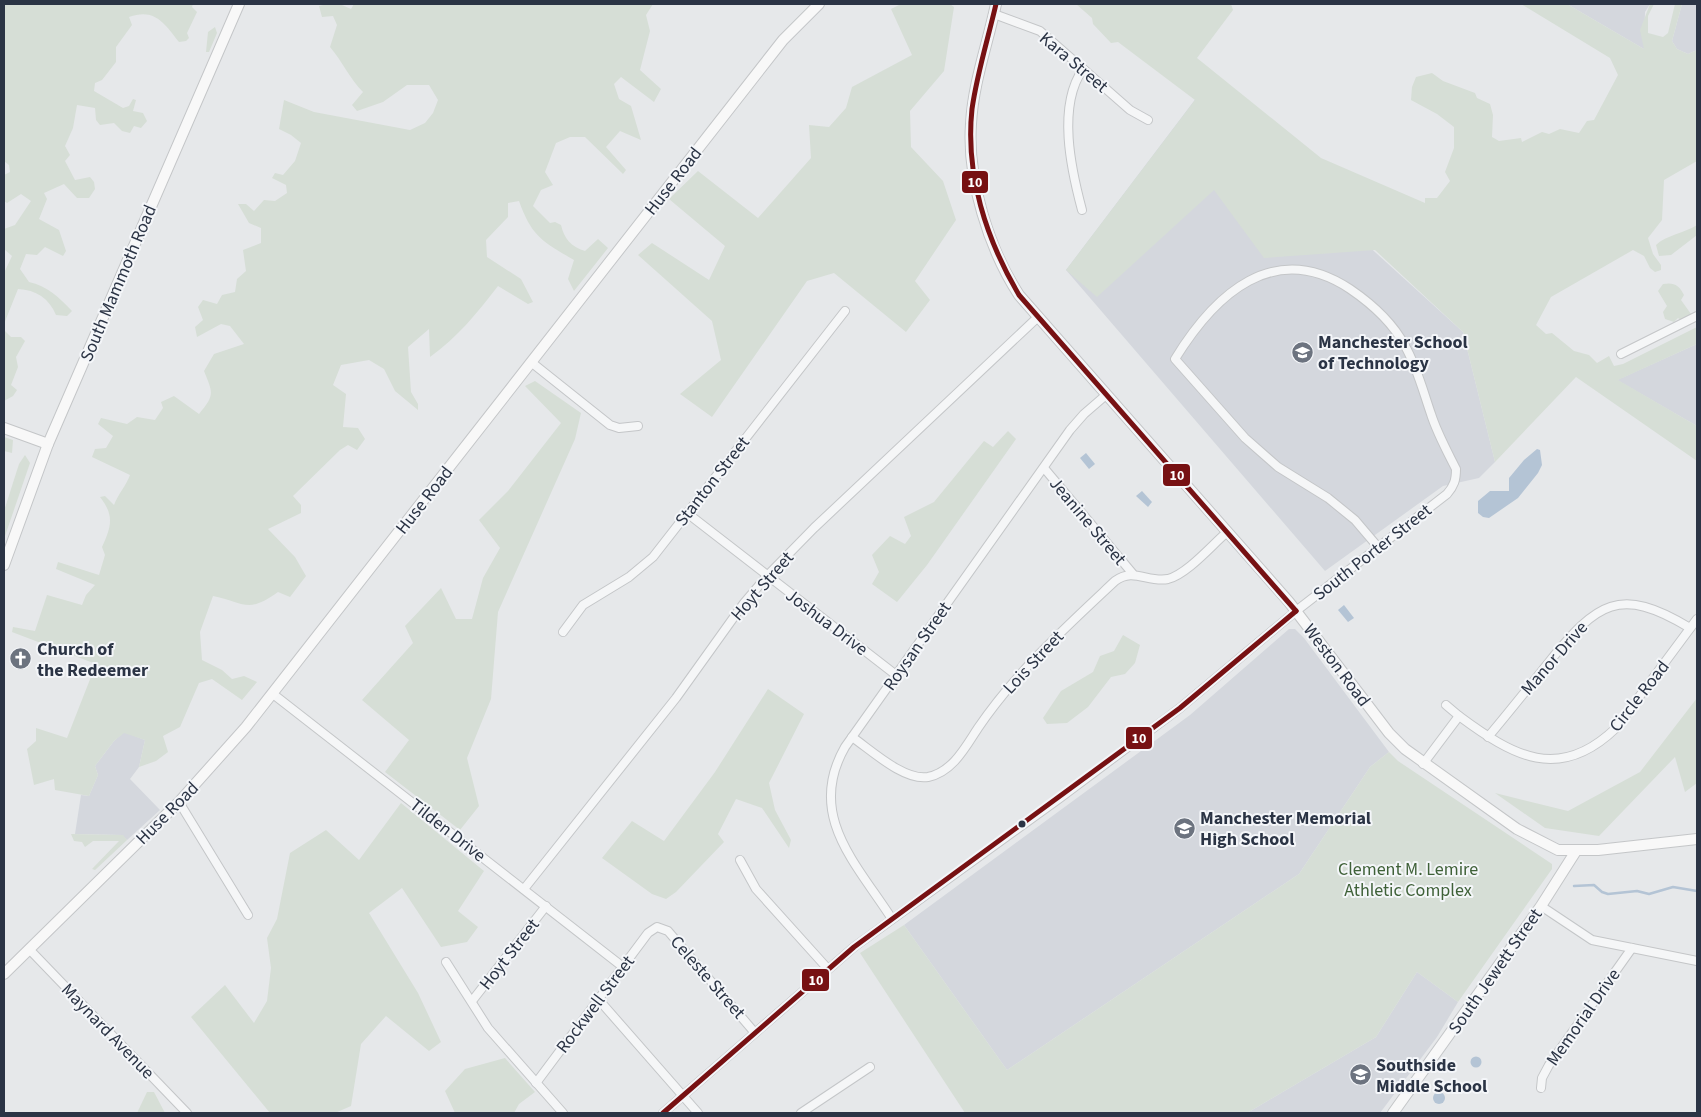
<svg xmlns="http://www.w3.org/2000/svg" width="1701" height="1117" font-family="'Source Sans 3',sans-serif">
<rect width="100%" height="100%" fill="#e6e8ea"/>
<!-- built -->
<g fill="#d4d7dd">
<path d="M1567,4H1650L1645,12L1644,49Z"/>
<path d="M1682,4H1697V50L1688,54L1677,49L1672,41Z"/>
<path d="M1200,93L1463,332L1495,462L1479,478L1443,486L1325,571L1066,270Z"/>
<path d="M1697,344V426L1617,380Z"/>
<path d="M1289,629H1295L1304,638L1389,752L1370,767L1299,874L1007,1070L904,925L1190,715Z"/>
<path d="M124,732L145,740L139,767L130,779L160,810L127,840L122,835L75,834L81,795L89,796L98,775L95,766L114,741Z"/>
<path d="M1417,972L1458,1002L1437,1037L1380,1113H1247L1376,1037Z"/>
</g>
<!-- green -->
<g fill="#d6ded6">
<path d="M4,4H193L192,7L197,12L187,33L189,38L186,41L179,42C164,23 155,8 129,17L132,25L116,47V62L102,80L95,83L94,91L123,108L129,106L133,99L136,100L133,111L143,113L147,121L141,128L134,126L130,133L122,131L114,123L100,125L96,120L95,108L77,105L73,128L65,146L70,155L65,161L75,180L90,177L94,182L95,189L89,198H77L64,184L44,193L47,199L39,219L59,230L66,251L63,256L45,247L37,255L26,254L20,269L29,282C47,286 59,297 72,311L67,316L56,315C49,298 36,290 18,289L4,324V273L12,256L4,249V229L15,225L31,201L21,194L7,203L4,201V175L10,172L9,165L4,161Z"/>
<path d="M327,4L342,5L351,9L354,4H653L646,15L650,31L640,70L661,89L654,102L621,77L614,84L619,99L631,106L641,140L620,131L606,147L626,170L623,174L585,137H570L556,143L545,172L553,185L541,190L533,206L550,223L555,222L561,225C564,238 571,247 585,251L598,239L608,248L574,291L568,279L574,260C542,241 532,237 519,201L508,203V217L486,240L487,257L521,279L533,302L528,304L498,286C477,313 458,337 430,357L429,329L408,347L411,392L418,404V410L395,391L384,369L369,360L341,365L333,385L346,394L343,427L358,428L365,439L357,450L348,445L340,450L293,496L301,505V513L268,529L295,557L306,576L290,597L278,592C247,614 246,603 213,596L200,632L202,660L222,670L232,679L244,676L257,682L242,700L212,679L199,683L180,727L163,736L168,752L156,761L139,767L145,740L124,733L114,741L95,766L98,775L89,796L55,790L54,779L34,785L27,749L36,741V728L67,738L96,664L12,632L13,627L35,631L47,595L82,605L86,595L95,585L56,569L58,562L99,575L105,555L102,547C111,527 115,516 100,497L105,496L114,505C118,494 126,486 130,475L92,457L95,449L106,448L113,436L98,424L101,418L127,424L137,417L155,420L163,408L161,402L174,396L199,414C215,395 213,393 204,371L214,354L244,344L230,326L221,324L197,337L195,327L203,320L198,307L203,300L217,304L222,295L235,292L237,279L246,271L243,250L261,243V228L249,223L238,204H246L254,211L264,200L275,201L287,193L286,185L272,178L275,173L283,175L295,161L301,143L291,135L279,129L284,100L314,112L410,130L425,123L433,113L438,100L429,85H407L383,102L357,111L352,105L363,92C350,79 342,61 330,47L337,25L333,16L322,17L319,6Z"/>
<path d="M901,4H950L954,7L944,71L910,111L911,147L943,181L956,220L915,281L930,300L906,332L834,273L807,281L712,417L680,394L721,360L712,321L638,255L652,243L709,280L725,246L669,199L698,171L758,218L811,158L809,125L829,127L846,108L852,87L912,55L891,9Z"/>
<path d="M1076,4H1231L1233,10L1197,58L1321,158L1425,203V198H1437L1450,181L1445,172L1454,148V127L1437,114L1411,100L1412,87L1416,77L1432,73L1443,81L1475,93L1477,98L1490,104L1493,115L1492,137L1499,141L1521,138L1522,142L1542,132L1549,134L1560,129L1579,133L1587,121L1594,120L1618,75L1610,58L1521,4H1567L1644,49L1640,30L1650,4H1654L1648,16V33L1663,37L1668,33L1675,4H1682L1672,41L1677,49L1688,54L1697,50V161L1664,180L1662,220L1648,238L1653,254L1661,265V270L1655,272L1650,268L1644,256L1633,250L1551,297L1536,325L1546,334L1552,333L1574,351L1589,355L1597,363L1609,356L1614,366L1623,364L1697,327V344L1618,380L1697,426V461L1576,377L1495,462L1463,332L1375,250L1264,258L1214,190L1097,297L1066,270L1195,100L1118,42L1111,43L1093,24L1092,18Z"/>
<path d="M215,27L217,33L209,52H206L208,32Z"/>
<path d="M1697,225V235L1671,255L1659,256L1656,245C1666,235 1685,233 1697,225Z"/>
<path d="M1663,284C1674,282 1679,285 1684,295L1681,300L1691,314L1681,320L1678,318L1674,322L1665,319L1663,312L1667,306L1658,291Z"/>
<path d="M4,330L11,337H21L25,341L16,357L18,367L11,385L17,390L13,396L4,401Z"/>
<path d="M535,381L581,413L575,439L498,612L491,699L467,758L479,806L460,830L385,772L409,740L362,700L413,643L405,626L441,588L456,619H472L483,578L500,548L479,520L508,491L561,423L525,386Z"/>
<path d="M1008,431L1016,439L927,565L897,602L872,584L879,572L872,555L890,536L905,544L911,536L904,517L934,502L984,441L993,447Z"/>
<path d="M4,437L13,440L12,453L4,451Z"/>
<path d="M25,455L30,463L4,539V511L19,464Z"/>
<path d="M1123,635L1140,645L1135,663L1125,674L1111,677L1088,707L1067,723L1047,724L1043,718L1061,691L1093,672L1100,656L1114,651Z"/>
<path d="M768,689L804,714L769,783L775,810L791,840L789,848L762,808L736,799L718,834L724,842L676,892L666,899L652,894L602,858L632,821L664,841L715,772Z"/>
<path d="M1697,698V783L1685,792L1675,757L1599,836L1545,828L1495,793L1568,811L1640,772Z"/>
<path d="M1389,752L1398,761L1552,864V869L1458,1002L1417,972L1376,1037L1247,1113H965L860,953L904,925L1007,1070L1299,874L1370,767Z"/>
<path d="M401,803L484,871L458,911L478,927L467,942L441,947L402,888L369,913L418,993L441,1042L429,1051L386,1016L361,1044L351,1106L335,1113H270L191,1017L225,985L254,1023L267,1001L271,968L267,938L277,919L290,853L326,830L359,860Z"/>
<path d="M71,834L123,835L127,840L95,870L92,869L119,841H93L85,847L82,842L74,841Z"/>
<path d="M505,1058L535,1092L519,1104L514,1113H455L445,1091L465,1069Z"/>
<path d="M147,1092H154L165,1113H137Z"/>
</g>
<!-- water -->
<g fill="#b4c4d5">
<path d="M1537,449L1540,450L1542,465L1538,473L1518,498L1489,518L1483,517L1478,513V501L1490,491H1509V478L1524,460Z"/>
<path d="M1086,453L1095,464L1089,469L1080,458Z"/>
<path d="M1142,491L1152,502L1148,507L1136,496Z"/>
<path d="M1344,605L1354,618L1348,622L1338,610Z"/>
<circle cx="1476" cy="1062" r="5.5"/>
<circle cx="1439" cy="1098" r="6"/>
</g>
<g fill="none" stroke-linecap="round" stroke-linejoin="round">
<!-- stream -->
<path stroke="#b4c4d5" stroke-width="2.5" d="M1574,886L1594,885L1602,892L1608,894L1637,891L1649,894L1673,887L1697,891"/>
<defs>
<g id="street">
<path d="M994,14L1040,31L1130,110L1148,120"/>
<path d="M1082,210C1071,169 1057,106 1083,69"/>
<path d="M1621,354L1697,316"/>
<path d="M531,362L610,425L619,428L638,426"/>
<path d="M1044,468L1133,574"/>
<path d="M687,513L896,675"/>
<path d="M563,632L583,605L629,577L653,557L845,311"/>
<path d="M273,694L623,967"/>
<path d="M1446,705L1459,716"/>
<path d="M852,737C871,750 904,781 928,777C953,772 966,746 978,728C1017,671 1066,627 1115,581C1133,567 1148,583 1168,579C1187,574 1211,546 1226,533"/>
<path d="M1488,737C1509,712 1529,687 1549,662C1597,603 1619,585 1690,628"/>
<path d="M1423,764L1459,716C1513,756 1559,783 1616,728L1697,619"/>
<path d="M179,802L248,915"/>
<path d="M740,860L756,889L828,969"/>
<path d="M524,889L676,698L744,603L767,576L814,528L1038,317"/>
<path d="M1541,906L1592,940L1697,961"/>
<path d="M892,919C856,863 806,815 845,747L1070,430L1084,414L1106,395"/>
<path d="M29,949L187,1113"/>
<path d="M446,962L488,1028L563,1113"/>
<path d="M599,1000L698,1113"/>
<path d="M472,1001L546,906"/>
<path d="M536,1083L648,933L657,927L668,931L755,1033"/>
<path d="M1541,1088L1542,1078L1549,1065L1632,948"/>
<path d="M663,1113L854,947L1060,798L1180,708L1296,611L1447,494C1454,486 1456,480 1456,469C1447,451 1437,433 1431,414C1423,391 1417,367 1405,346C1393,323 1372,304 1350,289C1274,239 1215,294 1175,359L1245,438L1278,467L1328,498L1355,520L1378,547"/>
<path d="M801,1113L870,1067"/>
</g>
<g id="secondary">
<path d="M996,4C988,43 973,83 971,124C967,179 989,249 1019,295L1289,602L1389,733L1405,749L1517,829L1558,850H1598L1697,839"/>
<path d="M4,428L48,444"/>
<path d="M4,565L48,444L239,4"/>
<path d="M4,974L179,802L246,727L783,40L819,4"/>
<path d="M1393,1113L1541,906L1576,851"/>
</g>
</defs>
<!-- street casing -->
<use href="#street" stroke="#c4c6c8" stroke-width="10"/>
<!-- secondary casing -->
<use href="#secondary" stroke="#c4c6c8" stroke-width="12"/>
<!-- street -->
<use href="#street" stroke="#f5f6f7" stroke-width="8"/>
<!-- secondary -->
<use href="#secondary" stroke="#f8f8f8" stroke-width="10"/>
<defs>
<g id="bus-1">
<path d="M996,4C988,39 977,73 972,109C965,174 986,239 1019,295L1296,611"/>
<path d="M663,1113L854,947L1180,708L1296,611"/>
</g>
</defs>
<!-- bus-1 casing -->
<use href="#bus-1" stroke="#f4f6f9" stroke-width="9"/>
<!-- bus-1 -->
<use href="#bus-1" stroke="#771113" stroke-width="5"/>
</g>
<!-- icons -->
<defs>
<symbol id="school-disc" viewBox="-11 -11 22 22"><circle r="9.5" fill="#6c737f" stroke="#f4f6f9"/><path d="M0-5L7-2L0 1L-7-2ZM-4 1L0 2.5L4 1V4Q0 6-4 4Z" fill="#fff"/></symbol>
<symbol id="church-disc" viewBox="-11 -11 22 22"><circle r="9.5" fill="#6c737f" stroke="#f4f6f9"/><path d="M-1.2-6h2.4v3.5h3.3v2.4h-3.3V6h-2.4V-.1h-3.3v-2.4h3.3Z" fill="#fff"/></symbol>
</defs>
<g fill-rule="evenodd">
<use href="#school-disc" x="1290" y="340" width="25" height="25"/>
<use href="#church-disc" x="8" y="646" width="25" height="25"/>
<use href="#school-disc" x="1172" y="816" width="25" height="25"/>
<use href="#school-disc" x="1348" y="1062" width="25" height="25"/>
</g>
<!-- markers -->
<circle fill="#2b3445" stroke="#f4f6f9" stroke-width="2" cx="1022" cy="824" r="4.5"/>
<g text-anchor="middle" stroke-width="4" stroke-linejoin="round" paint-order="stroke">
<!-- street labels -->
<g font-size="18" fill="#2b3445" stroke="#f4f6f9">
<text transform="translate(1074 62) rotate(40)" y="6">Kara Street</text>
<text transform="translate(673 181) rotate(-52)" y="6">Huse Road</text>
<text transform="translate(118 283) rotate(-67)" y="6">South Mammoth Road</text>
<text transform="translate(712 481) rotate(-52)" y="6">Stanton Street</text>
<text transform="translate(424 500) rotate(-52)" y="6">Huse Road</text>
<text transform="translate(1088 521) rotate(50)" y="6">Jeanine Street</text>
<text transform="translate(1372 552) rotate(-38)" y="6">South Porter Street</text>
<text transform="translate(762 586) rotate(-49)" y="6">Hoyt Street</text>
<text transform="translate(827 622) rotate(37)" y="6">Joshua Drive</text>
<text transform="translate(917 646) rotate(-55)" y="6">Roysan Street</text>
<text transform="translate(1554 658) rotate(-49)" y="6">Manor Drive</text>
<text transform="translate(1033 662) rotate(-47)" y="6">Lois Street</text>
<text transform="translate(1337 665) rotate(53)" y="6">Weston Road</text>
<text transform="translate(1639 696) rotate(-52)" y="6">Circle Road</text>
<text transform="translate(167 813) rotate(-45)" y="6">Huse Road</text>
<text transform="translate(448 830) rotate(38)" y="6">Tilden Drive</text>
<text transform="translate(509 954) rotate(-52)" y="6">Hoyt Street</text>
<text transform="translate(1495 971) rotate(-55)" y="6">South Jewett Street</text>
<text transform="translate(708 977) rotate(49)" y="6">Celeste Street</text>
<text transform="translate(595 1004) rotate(-53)" y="6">Rockwell Street</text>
<text transform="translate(1583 1017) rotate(-55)" y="6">Memorial Drive</text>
<text transform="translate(108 1031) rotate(46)" y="6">Maynard Avenue</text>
</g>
<!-- poi labels -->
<g font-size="18" font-weight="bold" fill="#2b3445" stroke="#f4f6f9" text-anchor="start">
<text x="1318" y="348">Manchester School<tspan x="1318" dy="21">of Technology</tspan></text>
<text x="37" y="655">Church of<tspan x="37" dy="21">the Redeemer</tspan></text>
<text x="1200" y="824">Manchester Memorial<tspan x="1200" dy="21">High School</tspan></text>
<text x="1376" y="1071">Southside<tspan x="1376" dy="21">Middle School</tspan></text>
</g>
<!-- park labels -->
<g font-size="18" fill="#3f6138" stroke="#f4f6f9">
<text x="1408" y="875">Clement M. Lemire<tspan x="1408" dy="21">Athletic Complex</tspan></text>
</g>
</g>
<g stroke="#f4f6f9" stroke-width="2">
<rect x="961" y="170" width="28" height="24" rx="5" fill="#771113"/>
<rect x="1162" y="463" width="29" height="24" rx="5" fill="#771113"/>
<rect x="1125" y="726" width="28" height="24" rx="5" fill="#771113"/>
<rect x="801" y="968" width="29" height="24" rx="5" fill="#771113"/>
</g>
<g font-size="14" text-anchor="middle" font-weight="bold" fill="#fff">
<text x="975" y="187">10</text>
<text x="1177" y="480">10</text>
<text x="1139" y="743">10</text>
<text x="816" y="985">10</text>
</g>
<!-- border -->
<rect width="1701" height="1117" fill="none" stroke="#2b3445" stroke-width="10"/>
</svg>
